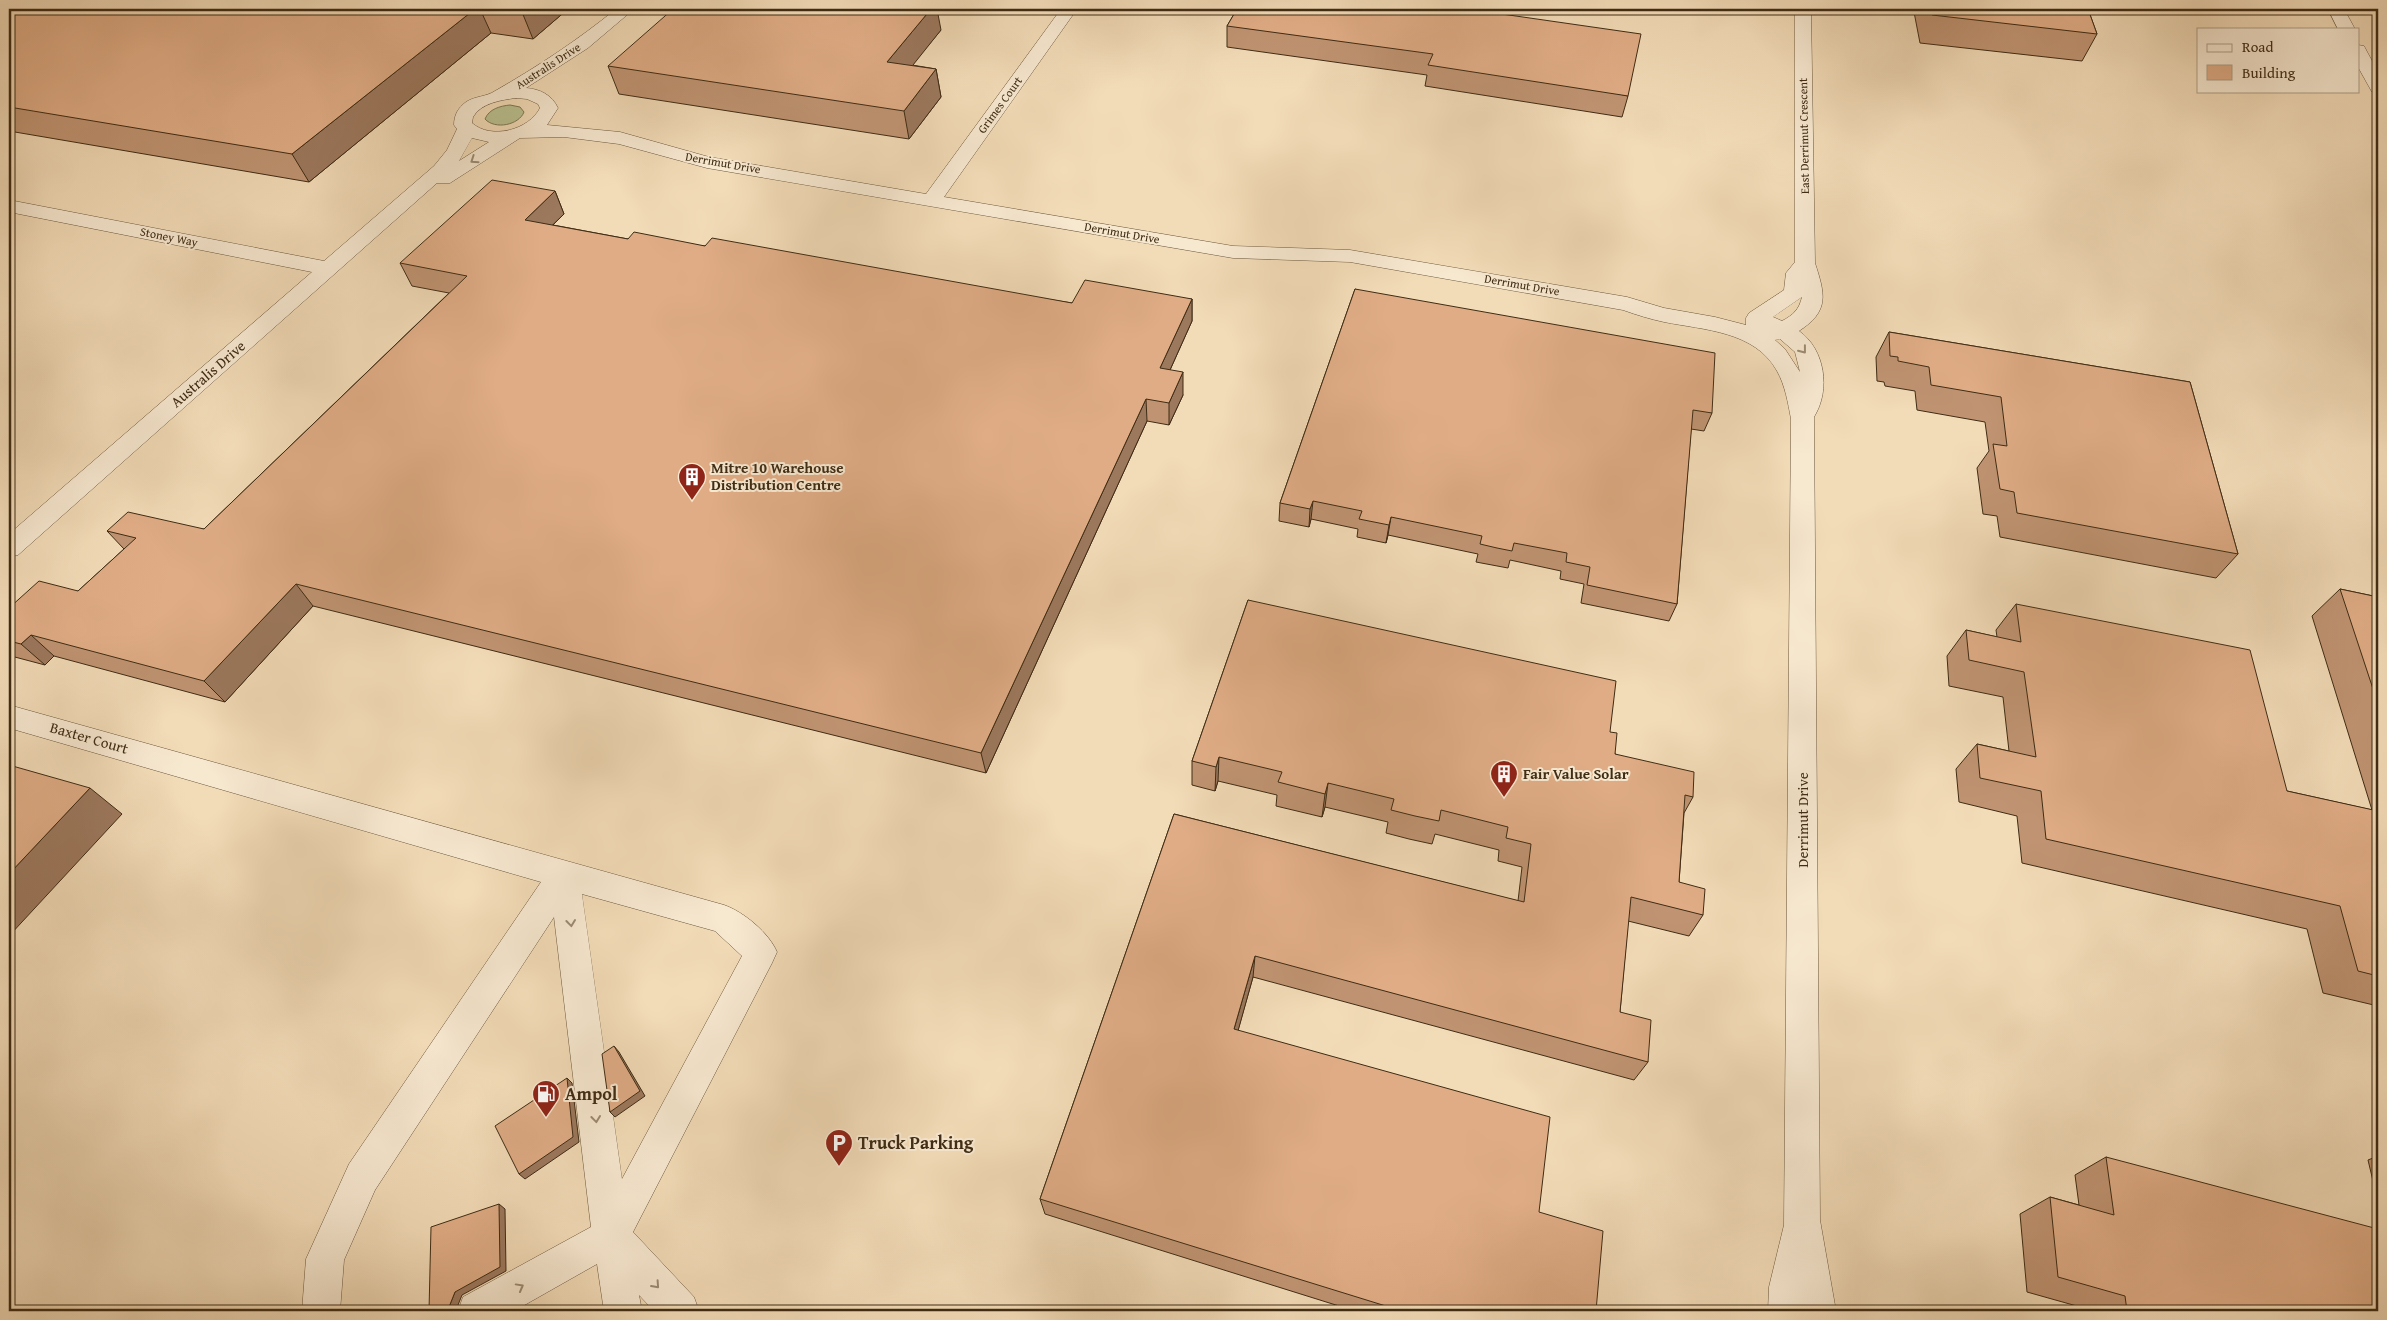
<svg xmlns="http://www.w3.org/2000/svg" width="2387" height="1320" font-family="'Gentium Book Plus',serif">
<rect width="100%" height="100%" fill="#f2dbb7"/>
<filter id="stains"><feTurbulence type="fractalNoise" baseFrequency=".004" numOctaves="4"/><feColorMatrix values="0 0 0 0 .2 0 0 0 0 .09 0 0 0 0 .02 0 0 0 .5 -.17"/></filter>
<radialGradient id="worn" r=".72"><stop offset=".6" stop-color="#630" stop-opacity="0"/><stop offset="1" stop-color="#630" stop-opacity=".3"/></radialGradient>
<!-- green -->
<path fill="#bac08f" stroke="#7c7652" d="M510,105L520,107L524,112C519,125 495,130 485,119C489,109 500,106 510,105Z"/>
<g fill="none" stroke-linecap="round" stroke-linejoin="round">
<defs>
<g id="minor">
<path d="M616,9H634L588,48L526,88C540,89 552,95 558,108L547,125L620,132L709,157L926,194L1061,9H1077L944,197L1233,246L1350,250L1627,297L1664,308L1715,317L1746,325V318L1749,313L1784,290L1786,273L1795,262V9H1811L1815,263C1825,294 1830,311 1799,331C1825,349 1831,390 1814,417L1820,1220L1836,1311H1768L1769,1287L1784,1225L1791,419C1788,403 1785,385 1777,371C1755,331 1704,330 1664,322C1650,319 1637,315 1623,310L1350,262L1233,258L707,168L619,144L564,137L520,138L450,183H437L18,555L9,557V534L312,272L9,212V200L324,261L434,166L447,150L457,129L454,125C454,115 458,108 466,102C475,96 486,97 495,91C537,67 578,40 616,9ZM516,98L527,99L538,104L540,108C529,130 491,140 472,123L473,117C481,103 501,100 516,98ZM472,138L489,142L459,161ZM1802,297C1799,310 1793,315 1782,321L1773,317ZM1780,339L1795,352L1800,372L1785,349L1775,340Z"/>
<path d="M2328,9H2344L2355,29H2338Z"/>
<path d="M2358,45L2364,46L2378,72V93L2372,92L2358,67Z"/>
<path d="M9,705L724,905C744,912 769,933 777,952L772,963L633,1232L694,1297L699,1311H654L639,1295L642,1311H604L597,1264L514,1311H458L463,1297L591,1227L554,917L375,1190L344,1260L340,1311H302L306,1259L349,1164L541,882L9,728ZM582,894L715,931L742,956L622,1179Z"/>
</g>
</defs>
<!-- minor casing -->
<use href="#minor" stroke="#6c583d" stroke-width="1"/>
<!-- minor -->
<use href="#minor" fill="#f7e8d0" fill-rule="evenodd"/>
</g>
<!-- wall -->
<g fill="#c09472" stroke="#3f2c14">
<path d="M9,9H568L533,39L491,33L309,182L9,131Z"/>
<path d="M1237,9L1628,96L1622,117L1425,86L1427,75L1227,47V26Z"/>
<path d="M1905,9H2088L2097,34L2082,61L1920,43L1914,12H1906Z"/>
<path d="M941,30L912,65L936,69L941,97L909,139L619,94L608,66Z"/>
<path d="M555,191L564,214L553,225L628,239L705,246L1072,303L1192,299V321L1170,370L1183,395L1169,425L1147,421L986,773L313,606L225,702L54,656L45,665L11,656L9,655V608L78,591L124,549L107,531L204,529L449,293L412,286L400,263Z"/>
<path d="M1355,289L1712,413L1704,431L1691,429L1677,604L1669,621L1581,603L1584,584L1560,579L1561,571L1510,560L1508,568L1476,562L1478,554L1388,535L1386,543L1357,537L1358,529L1311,519L1309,527L1279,521L1280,503Z"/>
<path d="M1889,332L2190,382L2238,554L2216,578L2000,537L1997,516L1983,514L1977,468L1989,451L1985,422L1917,410L1915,391L1885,386L1884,382L1877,381L1876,357Z"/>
<path d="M2340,589L2378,597V1006L2323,993L2307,929L2022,863L2017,816L1959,802L1956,769L1977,744L2009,751L2003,697L1949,686L1947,656L1966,630L1997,637L1996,630L2016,604L2287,791L2372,810L2312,616Z"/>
<path d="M1248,600L1610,732L1615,754L1693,797L1684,813L1679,882L1703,915L1689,936L1628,921L1620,1012L1648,1062L1634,1080L1253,977L1238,1030L1539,1212L1596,1311H1355L1045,1214L1040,1199L1174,814L1518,901L1522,867L1498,861L1499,850L1435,834L1432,844L1409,839L1386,833L1388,822L1325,807L1322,817L1276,806L1277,795L1218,781L1215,791L1192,785V761Z"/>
<path d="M2378,1156V1202L2368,1160Z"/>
<path d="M2106,1157L2378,1311H2091V1310L2027,1292L2020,1214L2050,1197L2079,1205L2075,1175Z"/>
</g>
<!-- shaded-wall -->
<g fill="#9c785d" stroke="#3f2c14">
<path d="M475,9H480L491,33L309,182L292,154Z"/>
<path d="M525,9H568L533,39L522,12Z"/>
<path d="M931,9H937L941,30L893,90L887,62Z"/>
<path d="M936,69L941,97L909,139L904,111Z"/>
<path d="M555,191L564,214L535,242L525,220Z"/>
<path d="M1192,299V321L1161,390L1160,368Z"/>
<path d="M1183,372V395L1169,425V403Z"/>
<path d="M1146,399L1147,421L986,773L981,753Z"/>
<path d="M1313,501L1311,519L1309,527L1310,509Z"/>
<path d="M1391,517L1388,535L1386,543L1389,525Z"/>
<path d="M296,584L313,606L225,702L204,681Z"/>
<path d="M31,635L54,656L45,665L21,644Z"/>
<path d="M1219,757L1218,781L1215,791L1216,767Z"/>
<path d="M1328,783L1325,807L1322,817L1325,794Z"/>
<path d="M90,788L122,814L9,936V874Z"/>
<path d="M1255,956L1253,977L1233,1049L1234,1029Z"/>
<path d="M614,1046L619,1052L645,1096L615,1117L610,1112Z"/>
<path d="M567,1078L572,1083L579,1142L525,1179L519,1174Z"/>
<path d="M499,1204L505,1209L506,1271L462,1295L456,1310L451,1309L449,1307L455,1292Z"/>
</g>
<!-- building -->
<g fill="#dfac85" stroke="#3f2c14">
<path d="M9,9H475L292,154L9,107Z"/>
<path d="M499,9H525L522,12Z"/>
<path d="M673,9H931L887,62L936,69L904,111L608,66Z"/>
<path d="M1237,9H1467L1641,34L1628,96L1428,65L1433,54L1227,26Z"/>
<path d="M1930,9H2088L2097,34L1932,15Z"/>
<path d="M492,180L555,191L525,220L628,239L634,232L705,246L712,238L1072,303L1085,280L1192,299L1160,368L1183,372L1169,403L1146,399L981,753L296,584L204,681L31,635L21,644L9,641V608L39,581L78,591L136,538L107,531L128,512L204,529L467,276L400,263Z"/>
<path d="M1355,289L1715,353L1712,413L1693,410L1677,604L1587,585L1590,567L1566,562L1567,553L1514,543L1512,551L1497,548L1480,544L1482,536L1391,517L1389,525L1359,519L1362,511L1313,501L1310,509L1280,503Z"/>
<path d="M1889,332L2190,382L2238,554L2017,513L2014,492L2000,489L1993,444L2007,446L2001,397L1931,385L1929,367L1898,361V357L1890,356Z"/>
<path d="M2340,589L2378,597V704Z"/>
<path d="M1248,600L1616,681L1610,732L1617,733L1615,754L1694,772L1693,797L1685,795L1679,882L1705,889L1703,915L1631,897L1620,1012L1651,1020L1648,1062L1255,956L1234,1029L1550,1117L1539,1212L1603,1231L1596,1311H1402L1040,1199L1174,814L1524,902L1531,844L1506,838L1508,827L1441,810L1439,821L1415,816L1391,810L1394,799L1328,783L1325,794L1278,782L1282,772L1219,757L1216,767L1192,761Z"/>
<path d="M2016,604L2250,650L2287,791L2378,811V976L2358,971L2340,906L2046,839L2041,791L1980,778L1977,744L2036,757L2024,672L1969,660L1966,630L2021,642Z"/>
<path d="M9,765L90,788L9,874Z"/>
<path d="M614,1046L640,1091L610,1112L602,1054Z"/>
<path d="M567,1078L573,1137L519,1174L495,1126Z"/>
<path d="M2106,1157L2378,1229V1311H2127L2125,1296L2058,1277L2050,1197L2114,1215Z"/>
<path d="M499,1204L500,1267L455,1292L449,1307L451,1309H500V1311H429L431,1227Z"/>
</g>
<!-- one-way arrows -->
<defs><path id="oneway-chevron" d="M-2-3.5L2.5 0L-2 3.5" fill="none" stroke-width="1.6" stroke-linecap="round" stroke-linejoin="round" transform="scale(1.25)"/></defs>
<g stroke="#9b8a72">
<use href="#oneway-chevron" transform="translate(474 160) rotate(146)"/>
<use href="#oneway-chevron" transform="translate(1803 350) rotate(52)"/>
<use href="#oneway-chevron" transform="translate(571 923) rotate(83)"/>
<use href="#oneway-chevron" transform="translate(596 1119) rotate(83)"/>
<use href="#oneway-chevron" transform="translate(656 1285) rotate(48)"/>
<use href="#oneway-chevron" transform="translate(520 1287) rotate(-29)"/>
</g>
<!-- icons -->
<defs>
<symbol id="building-pin" viewBox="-11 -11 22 30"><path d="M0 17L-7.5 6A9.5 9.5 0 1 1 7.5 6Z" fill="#8f2418" stroke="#f7e8d0"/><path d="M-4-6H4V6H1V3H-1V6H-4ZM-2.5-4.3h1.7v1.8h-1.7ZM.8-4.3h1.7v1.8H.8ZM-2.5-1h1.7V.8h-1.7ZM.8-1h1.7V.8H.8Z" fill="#fff"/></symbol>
<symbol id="fuel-pin" viewBox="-11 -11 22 30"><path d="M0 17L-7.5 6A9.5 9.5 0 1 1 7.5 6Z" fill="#8f2418" stroke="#f7e8d0"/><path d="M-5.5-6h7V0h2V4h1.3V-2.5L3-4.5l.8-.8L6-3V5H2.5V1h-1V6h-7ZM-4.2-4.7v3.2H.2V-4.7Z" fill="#fff"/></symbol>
<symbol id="parking-pin" viewBox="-11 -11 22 30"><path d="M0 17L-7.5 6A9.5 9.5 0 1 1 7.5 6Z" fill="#8f2418" stroke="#f7e8d0"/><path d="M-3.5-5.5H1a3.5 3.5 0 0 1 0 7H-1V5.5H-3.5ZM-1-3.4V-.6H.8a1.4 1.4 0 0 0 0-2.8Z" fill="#fff"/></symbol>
</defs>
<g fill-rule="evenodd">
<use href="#building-pin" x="676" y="461" width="32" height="43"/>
<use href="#building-pin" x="1488" y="758" width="32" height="43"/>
<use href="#fuel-pin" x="530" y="1078" width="32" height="43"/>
<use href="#parking-pin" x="823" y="1127" width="32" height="43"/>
</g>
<g text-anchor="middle" stroke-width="4" stroke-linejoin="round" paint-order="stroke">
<!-- far-street labels -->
<g font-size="12" fill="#3f2c14" stroke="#f7e8d0">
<text transform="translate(548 66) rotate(-33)" y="4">Australis Drive</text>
<text transform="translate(1000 105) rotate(-54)" y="4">Grimes Court</text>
<text transform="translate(1804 136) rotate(-91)" y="4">East Derrimut Crescent</text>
<text transform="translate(723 163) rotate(10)" y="4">Derrimut Drive</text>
<text transform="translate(1122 233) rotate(10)" y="4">Derrimut Drive</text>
<text transform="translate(169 237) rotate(11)" y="4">Stoney Way</text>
<text transform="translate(1522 285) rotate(10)" y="4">Derrimut Drive</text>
</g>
<!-- street labels -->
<g font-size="15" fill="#3f2c14" stroke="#f7e8d0">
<text transform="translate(208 374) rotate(-41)" y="5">Australis Drive</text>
<text transform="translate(89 738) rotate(16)" y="5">Baxter Court</text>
<text transform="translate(1803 820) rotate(-90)" y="5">Derrimut Drive</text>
</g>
<!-- poi labels -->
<g font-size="15" font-weight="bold" fill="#3f2c14" stroke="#f7e8d0" text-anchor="start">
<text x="711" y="473">Mitre 10 Warehouse<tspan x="711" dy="17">Distribution Centre</tspan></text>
<text x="1523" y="779">Fair Value Solar</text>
</g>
<!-- near-poi labels -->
<g font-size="18" font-weight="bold" fill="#3f2c14" stroke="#f7e8d0" text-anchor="start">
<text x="565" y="1100">Ampol</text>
<text x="858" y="1149">Truck Parking</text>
</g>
</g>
<!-- margin -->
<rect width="2387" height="1320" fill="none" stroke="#f2dbb7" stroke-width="30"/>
<rect x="10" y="10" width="2367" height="1300" fill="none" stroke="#3f2c14" stroke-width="2.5"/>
<rect x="15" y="15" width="2357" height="1290" fill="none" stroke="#3f2c14"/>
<!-- legend -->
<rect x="2197" y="28" width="162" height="65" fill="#f7e8d0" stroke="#ad9d85"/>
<rect x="2207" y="44" width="25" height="8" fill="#f7e8d0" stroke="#ad9d85"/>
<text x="2242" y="52" font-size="15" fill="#3f2c14">Road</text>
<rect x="2207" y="65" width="25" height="15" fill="#dfac85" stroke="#ad9d85"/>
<text x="2242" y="78" font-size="15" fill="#3f2c14">Building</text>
<rect width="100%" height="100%" filter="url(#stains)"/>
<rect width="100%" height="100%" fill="url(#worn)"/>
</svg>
